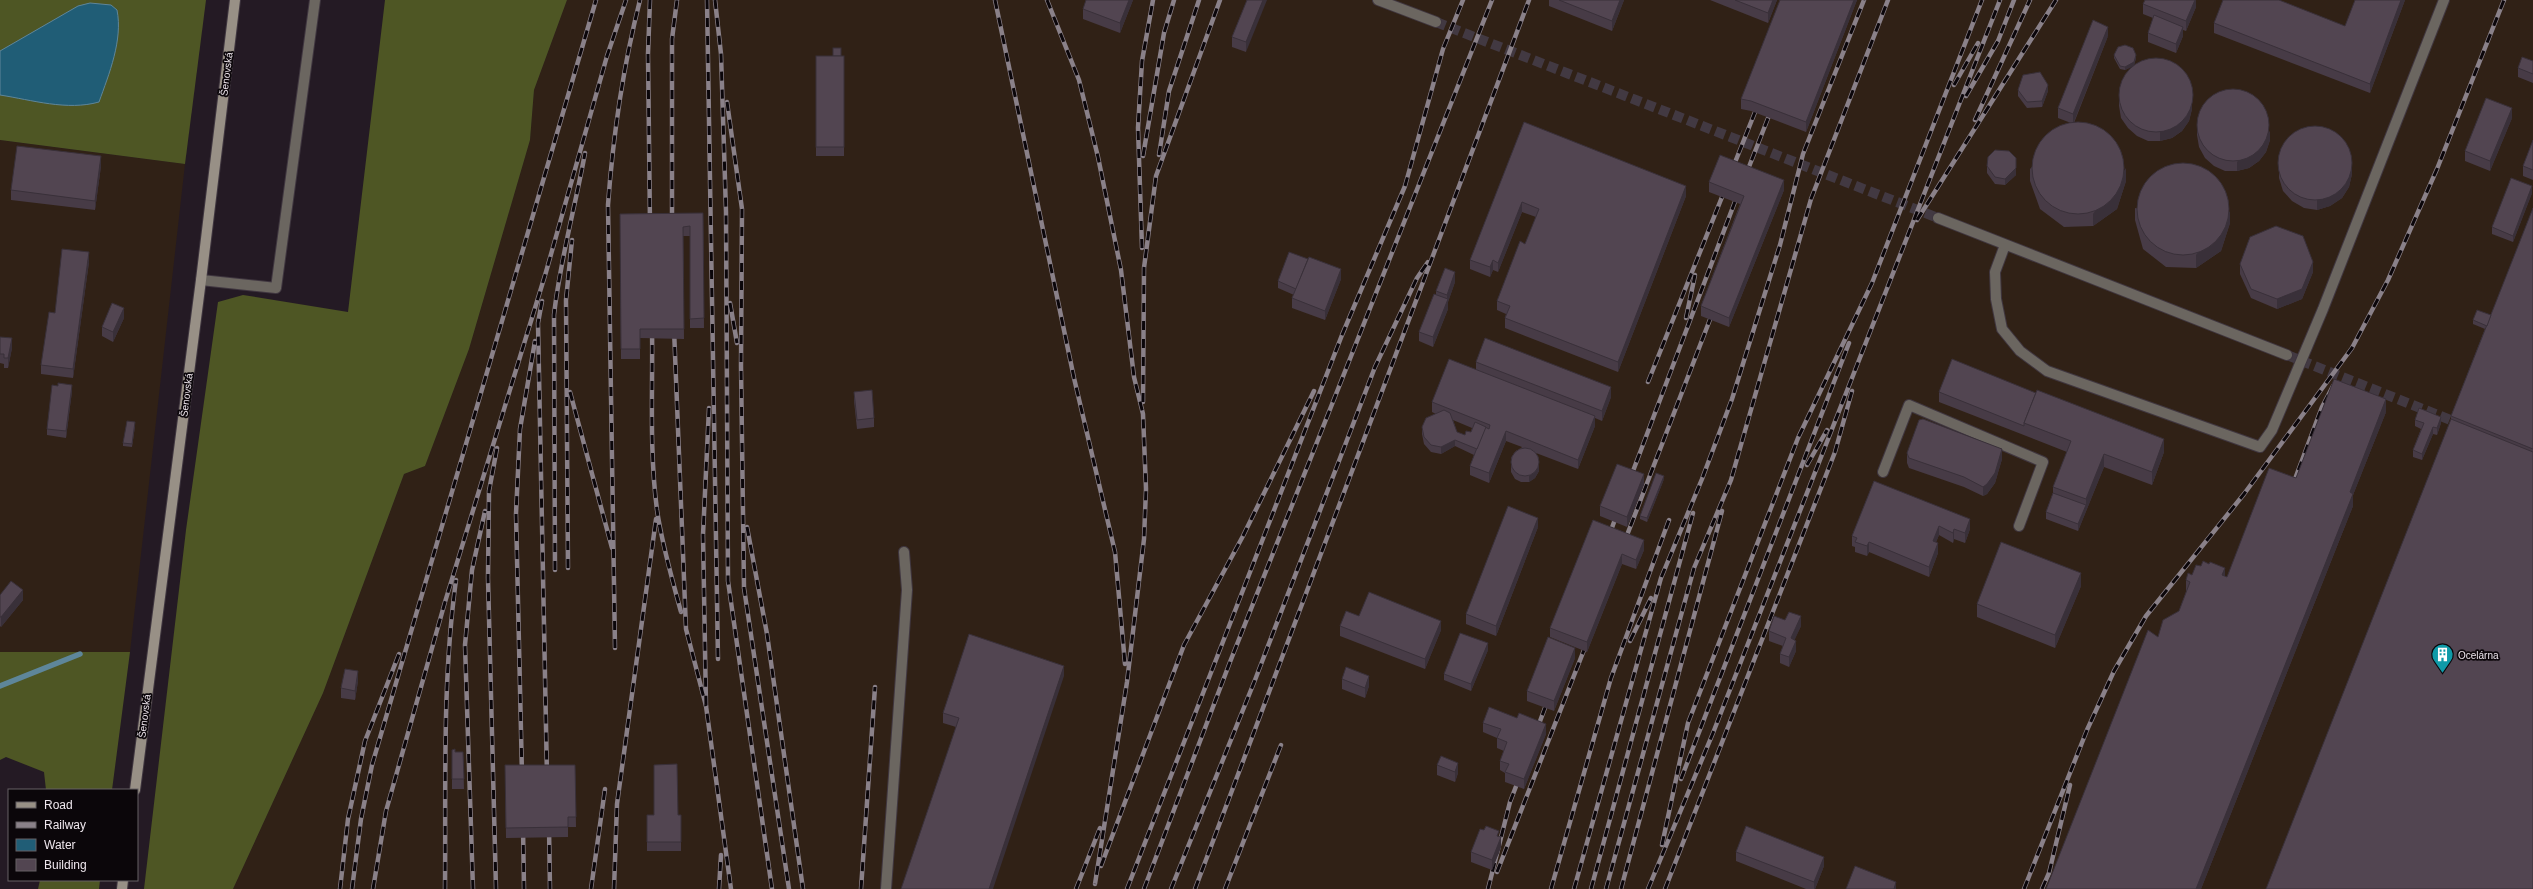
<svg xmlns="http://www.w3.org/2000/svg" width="2533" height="889" font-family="Arial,sans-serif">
<rect width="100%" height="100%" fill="#241a24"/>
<!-- industrial -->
<g fill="#302116">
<path d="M567,0H2533V889H233L323,693L404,474L425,466L469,349L530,140L534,90Z"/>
<path d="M0,140L185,164L130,652H0Z"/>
</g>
<!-- forest -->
<g fill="#4e5624">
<path d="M0,0H206L185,164L0,140Z"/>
<path d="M385,0H567L534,90L530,140L469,349L425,466L404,474L323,693L233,889H144L186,530L218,302L243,295L348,312Z"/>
<path d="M0,652H130L112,790H46L44,772L6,757L0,760Z"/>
<path d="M40,880H100L99,889H38Z"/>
</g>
<!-- water -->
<path fill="#205d76" stroke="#5e869a" d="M90,3L111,5L117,10C123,40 109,74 99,102C67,111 32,100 0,95V51L78,6Z"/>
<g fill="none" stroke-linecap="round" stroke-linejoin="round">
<!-- stream -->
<path stroke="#5e869a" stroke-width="5.5" d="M0,686L80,654"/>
<!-- street-tunnel -->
<g stroke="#423942" stroke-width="10" stroke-dasharray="10 5" stroke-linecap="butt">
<path d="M1436,22L1938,218"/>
<path d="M2287,355L2463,425"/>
</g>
<defs>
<g id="lane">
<path d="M2005,245L1995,272L1996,299L2002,329L2020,351L2047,371L2260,447L2272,430L2323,309L2444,0"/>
<path d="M201,280L276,288L315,0"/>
<path d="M1883,472L1909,405L2043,462L2019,526"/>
<path d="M886,889L907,590L904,552"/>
</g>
<g id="street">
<path d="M1378,0L1436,22"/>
<path d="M1938,218L2287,355"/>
</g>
<g id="secondary">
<path d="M135,790L201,280L235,0"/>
<path d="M122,889L123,880"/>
</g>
</defs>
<!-- lane casing -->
<use href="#lane" stroke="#403740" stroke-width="12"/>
<!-- street casing -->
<use href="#street" stroke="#403740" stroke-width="12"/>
<!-- secondary casing -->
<use href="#secondary" stroke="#403740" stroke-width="12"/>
<!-- lane -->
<use href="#lane" stroke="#6b6660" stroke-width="10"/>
<!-- street -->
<use href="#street" stroke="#6b6660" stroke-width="10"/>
<!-- secondary -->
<use href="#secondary" stroke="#989086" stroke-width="10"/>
<defs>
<g id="rail">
<path d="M707,0L718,659"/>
<path d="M715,0L721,54L726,212L728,581L772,889"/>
<path d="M995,0L1074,378L1115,552L1125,664"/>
<path d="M1047,0L1079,80L1098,157L1121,270L1134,377L1143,414L1146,489L1144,539L1127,682L1095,884"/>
<path d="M1954,85L1978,43"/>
<path d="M1966,96L1998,41L2014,0"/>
<path d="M727,102L742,209L741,366L744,588L789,889"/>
<path d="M1975,120L2030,0"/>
<path d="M1159,155L1169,91L1199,0"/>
<path d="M1143,156L1164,33L1174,0"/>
<path d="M1732,170L1759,102"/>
<path d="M1745,177L1772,108"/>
<path d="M1917,220L2056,0"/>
<path d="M650,225L648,54L650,0"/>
<path d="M672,225V39L677,0"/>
<path d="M1142,248L1138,128L1142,61L1153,0"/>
<path d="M542,301L538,323L547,777"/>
<path d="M730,303L737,343"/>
<path d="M1686,318L1695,275"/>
<path d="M652,327C653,388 649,449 657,510C662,545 672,578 681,612"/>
<path d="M674,329L686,629L706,706"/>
<path d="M1648,382L1726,187"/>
<path d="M570,392L612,548"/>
<path d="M1143,402L1144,268L1156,176L1220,0"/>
<path d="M709,408L703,535L706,706L731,889"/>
<path d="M1807,465L1827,430"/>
<path d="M1630,479L1739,191"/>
<path d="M2292,487L2322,407L2333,386"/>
<path d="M747,527L767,634L803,889"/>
<path d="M1609,536L1618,511"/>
<path d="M1624,543L1714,309"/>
<path d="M568,568L566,300L572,240"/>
<path d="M555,570L554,315C560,260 575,208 585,153"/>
<path d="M1630,641L1651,598"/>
<path d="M615,648L608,205C613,136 623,67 640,0"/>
<path d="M1536,732L1549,697"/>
<path d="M522,775L516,514L520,429L535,341"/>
<path d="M1681,779L1849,343"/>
<path d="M523,827L524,889"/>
<path d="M549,827L550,889"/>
<path d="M1662,845L1688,723L1798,438L1872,283L1982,0"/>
<path d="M1101,866L1184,645L1243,536L1314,391"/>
<path d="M1497,872L1584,650"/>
<path d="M340,889L348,819L365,741L399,654"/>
<path d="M352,889L361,819L372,765L596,0"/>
<path d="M373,889L386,811L445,602L546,272L607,56L626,0"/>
<path d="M445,889C446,786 442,682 456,580"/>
<path d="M473,889L465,645L472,570L485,511"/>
<path d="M496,889L488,578L489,491L497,448"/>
<path d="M591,889L605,789"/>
<path d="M614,889L617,804L656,519"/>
<path d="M719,889L721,855"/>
<path d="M861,889L875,687"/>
<path d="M1076,889L1100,828"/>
<path d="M1127,889L1342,335L1405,186L1443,49L1463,0"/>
<path d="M1144,889L1230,662L1492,0"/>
<path d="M1171,889L1255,680L1375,367L1417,278L1428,262"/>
<path d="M1195,889L1529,0"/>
<path d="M1225,889L1281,745"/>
<path d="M1488,889L1510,802L1520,776"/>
<path d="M1551,889L1611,678L1669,520"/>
<path d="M1574,889L1661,578L1702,479L1732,399L1780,245L1803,154L1864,0"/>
<path d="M1591,889L1693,513"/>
<path d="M1606,889L1694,568L1731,480L1811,199L1888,0"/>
<path d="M1621,889L1722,511"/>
<path d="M1648,889L1713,733L2000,0"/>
<path d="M1665,889L1835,452L1852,391"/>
<path d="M2024,889L2087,730L2114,671L2146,616L2244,494L2352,348L2388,280L2437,169L2504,0"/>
<path d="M2042,889L2049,873L2070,785"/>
</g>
</defs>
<!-- rail casing -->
<use href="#rail" stroke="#8a8189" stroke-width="4.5"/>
<!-- rail -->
<use href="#rail" stroke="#0b060a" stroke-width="3" stroke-dasharray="9" stroke-linecap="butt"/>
</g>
<!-- wall -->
<g fill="#473b46" fill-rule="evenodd">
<path d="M1133,0L1120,33L1083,19V9Z"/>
<path d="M1247,0L1246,52L1232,47V37Z"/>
<path d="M1549,0H1624L1612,31L1549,6Z"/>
<path d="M1710,0H1777L1768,23Z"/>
<path d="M1780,0H1857L1806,132L1751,111L1741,109V99Z"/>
<path d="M2196,0V7L2186,31L2183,30V36L2176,53L2148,42V33L2153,18L2143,14V4Z"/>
<path d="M2405,0L2370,93L2214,33V23L2345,26Z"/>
<path d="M2108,36L2074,123L2126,181L2117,209L2093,226L2064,227L2040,209L2030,181V169L2071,123L2058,118V108Z"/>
<path d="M2114,55L2136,58L2134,65L2192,109L2189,121L2182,131L2172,138L2160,141H2148L2137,136L2128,128L2121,118L2119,106V96L2133,66L2125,70L2120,69L2114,58Z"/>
<rect x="816" y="56" width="28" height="100"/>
<path d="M2533,61V83L2518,77V68Z"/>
<path d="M2018,90L2048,91L2042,107L2027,108L2018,96Z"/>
<path d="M2512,118L2490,171L2465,161V151Z"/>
<path d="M1524,122L1686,196L1618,372L1505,328V318L1506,314L1497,310V301L1525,244L1536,217L1522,212L1498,272L1493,270L1490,277L1470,269V260Z"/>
<path d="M2197,126L2270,140L2266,152L2259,161L2249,168L2237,171H2225L2214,166L2205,158L2199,147L2197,135Z"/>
<path d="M2533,140V180L2523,176V166Z"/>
<path d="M101,166L95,210L11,200V190Z"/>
<path d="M1987,166L2016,175L2005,185L1995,184L1987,173Z"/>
<path d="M2279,168L2352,174L2349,187L2342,198L2330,206L2317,210L2304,208L2292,201L2283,191L2279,178Z"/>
<path d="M1709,182L1784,190L1729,327L1701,316V306L1740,204L1709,192Z"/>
<path d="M2532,193L2513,242L2492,234V227Z"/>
<path d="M2135,208L2230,223L2221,251L2196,268L2166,267L2143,249L2135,220Z"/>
<path d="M2533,208V889L2451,419V416L2485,329L2473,324V320L2491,315Z"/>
<path d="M703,213L704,328H690V236H683L684,339L640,338V359H621L620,214Z"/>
<path d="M89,262L73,378L41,374V365L55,313Z"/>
<path d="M2240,264L2313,272L2302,299L2277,309L2251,298L2240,274Z"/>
<path d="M1341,279L1325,320L1292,308V298L1294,295L1278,288V281Z"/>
<path d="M1455,282L1448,302V309L1433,347L1419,341V332L1436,295V291Z"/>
<path d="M124,318L113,342L102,336V327Z"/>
<path d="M0,337L12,348L8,368H4V364L0,363Z"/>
<path d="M1476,362L1611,397L1602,421L1595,418V426L1578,469L1536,453L1539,471L1535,478L1529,482H1521L1515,479L1511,472V458L1522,447L1506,441L1489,483L1470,475V466L1474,455L1455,446L1441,454L1431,452L1424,444L1422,434V427L1436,414L1432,412V402L1476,369ZM1453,420L1472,428L1471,432L1465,435L1457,432Z"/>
<path d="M58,386L72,391L66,438L47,435V429Z"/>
<path d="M854,392L874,418V427L857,429L854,401Z"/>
<path d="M1939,392L2164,452L2152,485L2104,467L2078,531L2046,519V512L2053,493V487L2067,452L1939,402Z"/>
<path d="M2386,412L2353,495V506L2201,889H2046L2158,637L2179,611L2186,592V580L2192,575L2225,576L2227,577L2296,478Z"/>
<path d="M2415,420L2441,423L2437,435L2433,434L2422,460L2413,457V450L2421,429L2415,426Z"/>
<path d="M135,426L132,447L123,446V443Z"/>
<path d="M1907,453L2002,459L1995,483L1987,494L1983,496L1964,487L1909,468L1907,463Z"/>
<path d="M1664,479L1647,522L1640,519V516Z"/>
<path d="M1874,481L1970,529L1965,543L1954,539L1953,543L1939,535L1936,542L1938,553L1929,577L1869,552L1867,556L1855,552V547L1852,546V536Z"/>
<path d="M1644,484L1627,527L1600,516V506Z"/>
<path d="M1593,520L1644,550L1636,569L1622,564L1587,652L1550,637V628Z"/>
<path d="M1538,527L1496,636L1466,624V614Z"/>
<path d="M2081,586L2055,648L1977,617V604Z"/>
<path d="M0,595L23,600L1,627L0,626Z"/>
<path d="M1359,616L1441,630L1425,669L1340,636V626Z"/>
<path d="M1801,626L1794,640L1796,651L1789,667L1780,663V654L1783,646L1769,641V631Z"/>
<path d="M1488,650L1471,691L1444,680V674Z"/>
<path d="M1575,658L1554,711L1527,701V691Z"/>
<path d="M1064,676L956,727L943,723V713Z"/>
<path d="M1342,679L1369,686L1365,698L1342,689Z"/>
<path d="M358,681L355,700L341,698V688Z"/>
<path d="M1483,723L1546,734L1524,789L1505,782V773L1500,770V761L1504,751L1497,748V738L1483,732Z"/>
<path d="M452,750L455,752H463L464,789H452Z"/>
<path d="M505,765H575L576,827H568V837L506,838Z"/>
<path d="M1437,765L1458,773L1455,782L1437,775Z"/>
<rect x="647" y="815" width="34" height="36"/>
<path d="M1499,837L1501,847L1492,870L1471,862V852Z"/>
<path d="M1736,852L1824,866L1815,889H1806L1736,861Z"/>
</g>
<!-- shaded-wall -->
<g fill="#393039">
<path d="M1129,0H1133L1120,33V23Z"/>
<path d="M1263,0H1267L1246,52V42Z"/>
<path d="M1620,0H1624L1612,31V21Z"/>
<path d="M1773,0H1777L1768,23V13Z"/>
<path d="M1854,0H1857L1806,132V122Z"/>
<path d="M2195,0H2196V7L2186,31V21Z"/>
<path d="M2401,0H2405L2370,93V84Z"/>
<path d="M2108,27V36L2073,124V114Z"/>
<path d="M2183,27V36L2176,53V44Z"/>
<path d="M2136,55V58L2134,66L2125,70V67Z"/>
<path d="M2048,85V91L2042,107V101Z"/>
<path d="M2192,99V109L2189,121L2182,131L2172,138L2160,141V131Z"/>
<path d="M2512,108V118L2490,171V161Z"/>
<path d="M2270,131V140L2266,152L2259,161L2249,168L2237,171V162Z"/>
<path d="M101,156V166L95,210V201Z"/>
<path d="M2352,164V174L2349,187L2342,198L2330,206L2317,210V200Z"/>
<path d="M2016,168V175L2005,185V179Z"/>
<path d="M2126,168V181L2117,209L2093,226V214Z"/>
<path d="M1784,180V190L1729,327V318Z"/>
<path d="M1686,186V196L1618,372V362Z"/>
<path d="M2532,186V193L2513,242V236Z"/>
<path d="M1522,202V212L1498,272V263Z"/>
<path d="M2230,211V223L2221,251L2196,268V255Z"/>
<path d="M89,252V262L73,378V369Z"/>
<path d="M1493,260V270L1490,277V267Z"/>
<path d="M2313,262V272L2302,299L2277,309V299Z"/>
<path d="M1341,269V279L1325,320V311Z"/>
<path d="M1455,272V282L1448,302V309L1433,347V337L1447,302V295Z"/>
<path d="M124,308V318L113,342V332Z"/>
<path d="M12,338V348L8,368V358Z"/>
<path d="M72,385V391L66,438V431Z"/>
<path d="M1611,387V397L1602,421V411Z"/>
<path d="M2386,399V412L2353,495V506L2201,889H2196Z"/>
<path d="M1595,416V426L1578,469V460Z"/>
<path d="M2441,417V423L2437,435V428Z"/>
<path d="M2433,427V434L2422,460V454Z"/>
<path d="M1506,431V441L1489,483V473Z"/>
<path d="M2164,439V452L2152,485V472Z"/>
<path d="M1455,440V446L1441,454V447Z"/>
<path d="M2002,449V459L1995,483L1987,494L1983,496V487Z"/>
<path d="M2104,454V467L2078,531V524L2086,505V499Z"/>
<path d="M1539,465V471L1535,478L1529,482V476Z"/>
<path d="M1644,474V484L1627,527V517Z"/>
<path d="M1664,476V479L1647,522V518Z"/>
<path d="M1538,518V527L1496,636V626Z"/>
<path d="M1970,519V529L1965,543V533Z"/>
<path d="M1939,526V535L1933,550V541Z"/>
<path d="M1954,529V539L1953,543V533Z"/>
<path d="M1644,540V550L1636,569V560Z"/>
<path d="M1869,542V552L1867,556V546Z"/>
<path d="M1938,543V553L1929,577V567Z"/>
<path d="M1622,554V564L1587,652V642Z"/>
<path d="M2225,568V581L2222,575Z"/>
<path d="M2081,573V586L2055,648V635Z"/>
<path d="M23,590V600L1,627V617Z"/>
<path d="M1801,616V626L1791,648V638Z"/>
<path d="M1441,621V630L1425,669V659Z"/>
<path d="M1796,641V651L1789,667V657Z"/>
<path d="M1488,643V650L1471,691V684Z"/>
<path d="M1575,648V658L1554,711V701Z"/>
<path d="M1064,666V676L993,889H989Z"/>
<path d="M358,671V681L355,700V691Z"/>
<path d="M1369,676V686L1365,698V688Z"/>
<path d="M1546,724V734L1524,789V779Z"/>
<path d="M1458,763V773L1455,782V772Z"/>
<path d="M1501,837V847L1492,870V860Z"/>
<path d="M1824,857V866L1815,889H1814V882Z"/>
<path d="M1896,882V889H1894Z"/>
</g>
<!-- building -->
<g fill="#524551" stroke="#393039">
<path d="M1086,0H1129L1120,23L1083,9Z"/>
<path d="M1247,0H1263L1246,42L1232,37Z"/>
<path d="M1559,0H1620L1612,21Z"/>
<path d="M1735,0H1773L1768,13Z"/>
<path d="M1780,0H1854L1806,122L1751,101L1741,99Z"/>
<path d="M2145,0H2195L2186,21L2143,4Z"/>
<path d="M2223,0H2279L2345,26L2355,0H2401L2370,84L2214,23Z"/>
<path d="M2154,15L2183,27L2176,44L2148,33Z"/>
<path d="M2093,20L2108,27L2073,114L2058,108Z"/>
<path d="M2125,45L2133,48L2136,55L2134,62L2125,67L2120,66L2114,55L2118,47Z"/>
<rect x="833" y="48" width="8" height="8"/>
<rect x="816" y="56" width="28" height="91"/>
<path d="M2522,57L2533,61V74L2518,68Z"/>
<circle cx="2156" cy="95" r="37"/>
<path d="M2040,72L2048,85L2042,101L2027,102L2018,90L2023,75Z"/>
<circle cx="2233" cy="125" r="36"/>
<path d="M2486,98L2512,108L2490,161L2465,151Z"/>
<circle cx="2078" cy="168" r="46"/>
<path d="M1524,122L1686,186L1618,362L1505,318L1510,306L1497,301L1520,241L1525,244L1539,209L1522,202L1498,263L1493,260L1490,267L1470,260Z"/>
<circle cx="2315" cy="163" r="37"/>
<path d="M2533,140V170L2523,166Z"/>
<path d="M17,146L101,156L95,201L11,190Z"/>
<path d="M1995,150L2009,151L2016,158V168L2005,179L1995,177L1987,166L1988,157Z"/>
<path d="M1720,155L1784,180L1729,318L1701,306L1744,196L1709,182Z"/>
<circle cx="2183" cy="209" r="46"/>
<path d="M2511,178L2532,186L2513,236L2492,227Z"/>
<path d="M2533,208V449L2451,416Z"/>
<path d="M703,213L704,318L690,319V226L683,227L684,329H640V349H621L620,214Z"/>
<path d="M2276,226L2303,236L2313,262L2302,289L2277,299L2251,289L2240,264L2250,237Z"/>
<path d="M62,249L89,252L73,369L41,365L49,312L55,313Z"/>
<path d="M1289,252L1308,259L1296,289L1278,281Z"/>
<path d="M1309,257L1341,269L1325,311L1292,298Z"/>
<path d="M1445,268L1455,272L1447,295L1436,291Z"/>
<path d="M1434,294L1448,299L1433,337L1419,332Z"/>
<path d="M112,303L124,308L113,332L102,327Z"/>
<path d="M2477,310L2491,315L2487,326L2473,320Z"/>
<path d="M0,337L12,338L8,358H4V354H0Z"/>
<path d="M1485,338L1611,387L1602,411L1476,362Z"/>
<path d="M1449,359L1595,416L1578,460L1506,431L1489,473L1470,466L1485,427L1489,429L1490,425L1432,402Z"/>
<path d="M1952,359L2036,393L2024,423V426L1939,392Z"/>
<path d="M2334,379L2386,399L2350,492L2353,494L2196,889H2046L2148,630L2158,637L2163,620L2179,611L2190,582L2186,580L2188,573L2192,575L2196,565L2201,566L2203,561L2209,564L2210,562L2225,568L2222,575L2227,577L2269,468L2296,478Z"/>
<path d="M58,383L72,385L66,431L47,429L52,385L58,386Z"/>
<path d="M872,390L874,418L857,420L854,392Z"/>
<path d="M2037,390L2164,439L2152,472L2104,454L2086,499L2053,487L2071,441L2024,423Z"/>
<path d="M2419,408L2441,417L2437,428L2433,427L2422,454L2413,450L2424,423L2415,420Z"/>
<path d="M1444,410L1450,413L1457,432L1465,435L1466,431L1471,432L1475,422L1486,427L1477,449L1455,440L1441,447L1431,445L1424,437L1422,427L1426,418Z"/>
<path d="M1923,419L2002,449L1995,473L1987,484L1983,487L1964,477L1909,458L1907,453L1919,420Z"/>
<path d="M2451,419L2533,452V889H2266Z"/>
<path d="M127,421L135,422L132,444L123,443Z"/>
<circle cx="1525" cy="462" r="14"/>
<path d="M1617,464L1644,474L1627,517L1600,506Z"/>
<path d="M1656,473L1664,476L1647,518L1640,516Z"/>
<path d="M1874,481L1970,519L1965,533L1954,529L1953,533L1939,526L1933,541L1938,543L1929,567L1869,542L1867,546L1855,542L1857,538L1852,536Z"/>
<path d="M2053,493L2086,505L2078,524L2046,512Z"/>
<path d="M1508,506L1538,518L1496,626L1466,614Z"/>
<path d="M1593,520L1644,540L1636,560L1622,554L1587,642L1550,628Z"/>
<path d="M2001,542L2081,573L2055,635L1977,604Z"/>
<path d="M11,581L23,590L1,617H0V595Z"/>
<path d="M1369,592L1441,621L1425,659L1340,626L1346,611L1359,616Z"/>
<path d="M1789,612L1801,616L1791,638L1796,641L1789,657L1780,654L1786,638L1769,631L1774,616L1785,620Z"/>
<path d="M1460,633L1488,643L1471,684L1444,674Z"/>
<path d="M969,634L1064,666L989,889H901L959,718L943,713Z"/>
<path d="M1548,637L1575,648L1554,701L1527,691Z"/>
<path d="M1346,667L1369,676L1365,688L1342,679Z"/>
<path d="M345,669L358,671L355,691L341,688Z"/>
<path d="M1489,707L1517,718L1519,713L1546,724L1524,779L1505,772L1509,764L1500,761L1507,742L1497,738L1501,729L1483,723Z"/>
<path d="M455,749V752H463L464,779H452V750Z"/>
<path d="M1441,756L1458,763L1455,772L1437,765Z"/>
<path d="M677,764L678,815H681V842H647V815H654V765Z"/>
<path d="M505,765H575L576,817H568V827L506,828Z"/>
<path d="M1486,826L1499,831L1497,836L1501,837L1492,860L1471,852L1480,829L1484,830Z"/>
<path d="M1746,826L1824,857L1814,882L1736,852Z"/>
<path d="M1855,866L1896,882L1894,889H1846Z"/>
</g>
<!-- icons -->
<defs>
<symbol id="building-pin" viewBox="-11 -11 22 30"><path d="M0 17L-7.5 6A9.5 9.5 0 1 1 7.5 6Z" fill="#0f9aa8" stroke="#0b060a"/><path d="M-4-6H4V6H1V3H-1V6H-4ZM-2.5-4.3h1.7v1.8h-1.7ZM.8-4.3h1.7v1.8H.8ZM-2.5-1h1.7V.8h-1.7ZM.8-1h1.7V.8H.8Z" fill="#fff"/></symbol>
</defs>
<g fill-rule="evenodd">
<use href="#building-pin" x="2430" y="642" width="25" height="34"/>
</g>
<g text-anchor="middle" stroke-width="3.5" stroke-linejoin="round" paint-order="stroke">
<!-- street labels -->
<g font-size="10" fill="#efe7ee" stroke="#0b060a">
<text transform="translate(226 74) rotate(-83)" y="4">Šenovská</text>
<text transform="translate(186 395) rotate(-83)" y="4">Šenovská</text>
<text transform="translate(144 716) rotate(-83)" y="4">Šenovská</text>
</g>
<!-- poi labels -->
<g font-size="10" fill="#efe7ee" stroke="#0b060a" text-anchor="start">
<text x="2458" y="659">Ocelárna</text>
</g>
</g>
<!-- legend -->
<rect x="8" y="789" width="130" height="92" fill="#0b060a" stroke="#666065"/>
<rect x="16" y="802" width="20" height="6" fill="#989086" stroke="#666065"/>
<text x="44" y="809" font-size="12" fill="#efe7ee">Road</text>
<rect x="16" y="822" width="20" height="6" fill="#8a8189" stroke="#666065"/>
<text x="44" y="829" font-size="12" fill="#efe7ee">Railway</text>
<rect x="16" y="839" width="20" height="12" fill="#205d76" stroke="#666065"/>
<text x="44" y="849" font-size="12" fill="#efe7ee">Water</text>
<rect x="16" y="859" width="20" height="12" fill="#524551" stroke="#666065"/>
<text x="44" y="869" font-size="12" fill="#efe7ee">Building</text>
</svg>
